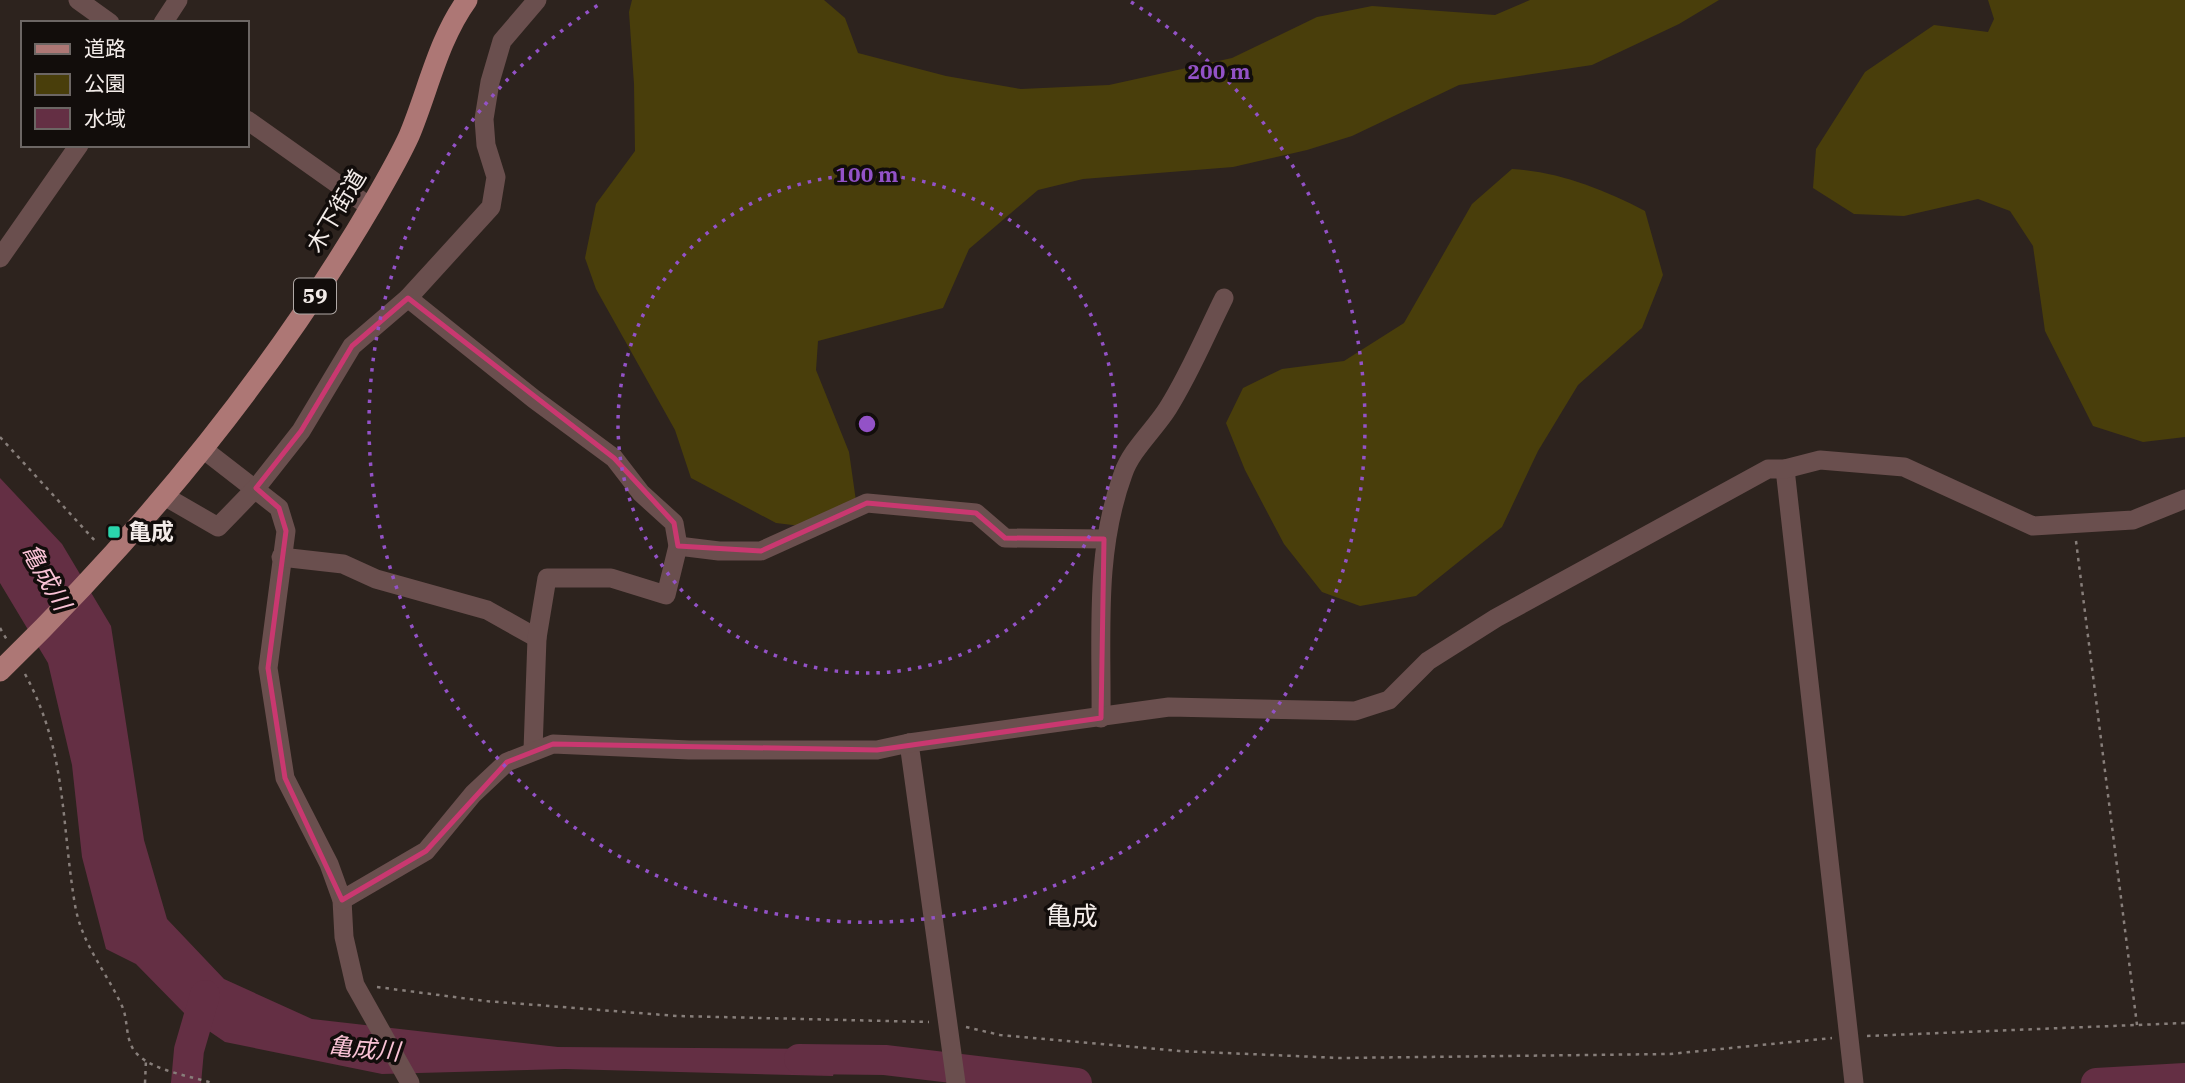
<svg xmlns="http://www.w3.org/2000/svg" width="2185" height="1083" font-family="'IBM Plex Serif','Noto Sans JP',serif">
<rect width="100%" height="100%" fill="#2d231e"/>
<!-- green -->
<g fill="#493e0b">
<path d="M632,0H824L845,18L858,53L946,76L1021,89L1109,85L1232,58L1317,17L1372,6L1495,15L1530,0H1719L1679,24L1592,65L1459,85L1352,136L1307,150L1233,167L1083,179L1038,190L969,249L943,308L818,341L816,370L849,452L857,508L809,527L776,523L691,478L675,430L596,289L585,258L596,204L635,151L634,84L629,12Z"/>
<path d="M1988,0H2185V437L2143,442L2093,426L2045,331L2033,246L2010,211L1978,199L1904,216L1854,214L1813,188L1816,149L1865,72L1934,25L1988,32L1994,19Z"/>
<path d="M1512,169C1559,172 1603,189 1645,211L1663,275L1642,328L1578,385L1538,451L1502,527L1416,596L1360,606L1322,592L1284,544L1245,470L1226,423L1243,388L1282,369L1344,361L1404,323L1472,204Z"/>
</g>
<!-- water -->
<path fill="#642f44" d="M0,478L62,544L111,626L144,840L167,919L224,979L312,1019L558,1047L840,1049L833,1076L565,1069L382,1074L225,1042L187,1016L136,964L106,949L82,857L72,765L48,663L0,583Z"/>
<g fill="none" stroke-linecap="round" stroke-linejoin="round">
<!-- river -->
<g stroke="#642f44" stroke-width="30">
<path d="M799,1059L885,1060L1077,1083"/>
<path d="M186,1083L189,1050L205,995"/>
<path d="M2096,1083L2185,1078"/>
</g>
<!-- path -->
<g stroke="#877e7a" stroke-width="2.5" stroke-dasharray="3.5 5" stroke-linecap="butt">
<path d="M0,437L97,543"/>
<path d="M2076,541L2137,1025"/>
<path d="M0,628L7,640"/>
<path d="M25,674C67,751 61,822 75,905C82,945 106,971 122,1006C129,1021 124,1042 138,1055C155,1071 190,1076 212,1083"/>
<path d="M377,987L485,1001L677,1016L929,1022"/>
<path d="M966,1027L1000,1035L1179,1051L1341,1058L1670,1054L1832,1038"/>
<path d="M1867,1036L2185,1023"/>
<path d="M145,1083L146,1060"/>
</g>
<!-- street -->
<g stroke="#6a4f4e" stroke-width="19">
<path d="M78,0L110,23"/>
<path d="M163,23L178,0"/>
<path d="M247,120L370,207"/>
<path d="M0,258L79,145"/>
<path d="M203,449L279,508L286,531L268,668L285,778L329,864L342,900L344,937L355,985L410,1083"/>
<path d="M1785,469L1854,1083"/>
<path d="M166,497L218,527L256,488L301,431L352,346L408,298"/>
<path d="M678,546L719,551H761L867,503L976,513L1005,538L1104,539"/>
<path d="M281,557L343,564L376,579L487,610L537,638"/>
<path d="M1101,718C1102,636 1094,553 1123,474C1131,450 1155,429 1168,408C1190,373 1206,334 1224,298"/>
<path d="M909,743L956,1083"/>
<path d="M533,750L537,638L547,578H611L666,595L678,546L674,523L641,493L614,458L534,399L408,298L491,207L496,177L486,145L484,119L490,82L502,41L537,0"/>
<path d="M342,900L426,851L473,794L507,762L553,744L689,750H877L909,743L1169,707L1355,711L1389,700L1428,661L1496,618L1768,469H1785L1820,460L1904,467L2033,526L2133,520L2185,499"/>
</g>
<!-- primary -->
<path stroke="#ad7775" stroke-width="21" d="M0,671C144,531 272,375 374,201C386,180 399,158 409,136C428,91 438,40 467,0"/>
</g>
<!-- marked area -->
<path fill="none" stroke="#c93870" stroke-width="5" stroke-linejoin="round" d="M408,298L614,458L674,523L678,546L761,551L867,503L976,513L1005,538L1104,539L1101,718L877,750L553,744L507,762L426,851L342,900L285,778L268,668L286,531L279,508L256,488L301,431L352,346Z"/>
<!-- distance rings -->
<g fill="none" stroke="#9352c7" stroke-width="3.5" stroke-dasharray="3.5 7">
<circle cx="867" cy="424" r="249"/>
<path d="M1131 2A498 498 0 1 1 603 2"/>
</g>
<!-- markers -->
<rect fill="#2ad5ac" stroke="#120d0b" stroke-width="2.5" x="107" y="525" width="14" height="14" rx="3.5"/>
<g text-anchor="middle" stroke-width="7" stroke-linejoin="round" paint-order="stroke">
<!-- shield labels -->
<rect fill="#120d0b" stroke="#b0a9a6" stroke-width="2" x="294" y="278.5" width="42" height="35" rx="5"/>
<g font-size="21" font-weight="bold" fill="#f3ece9">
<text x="315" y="303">59</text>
</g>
<!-- street labels -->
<g font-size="23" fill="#f3ece9" stroke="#120d0b">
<text transform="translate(336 211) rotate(-59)" y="8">木下街道</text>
</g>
<!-- poi labels -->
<g font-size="23" font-weight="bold" fill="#f3ece9" stroke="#120d0b" text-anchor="start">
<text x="128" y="540">亀成</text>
</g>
<!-- water labels -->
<g font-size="24" font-style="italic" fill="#f9c2d5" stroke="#120d0b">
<text transform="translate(46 577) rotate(60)" y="8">亀成川</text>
<text transform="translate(364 1049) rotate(5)" y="8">亀成川</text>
</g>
<!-- quarter labels -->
<g font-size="26" fill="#f3ece9" stroke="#120d0b">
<text x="1072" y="925">亀成</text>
</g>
</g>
<circle cx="867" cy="424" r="10" fill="#9352c7" stroke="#120d0b" stroke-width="3.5"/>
<g font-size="21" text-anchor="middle" font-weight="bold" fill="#9352c7" stroke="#120d0b" stroke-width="7" stroke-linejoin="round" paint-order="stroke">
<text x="1219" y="79">200 m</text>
<text x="867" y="182">100 m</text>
</g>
<!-- legend -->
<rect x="21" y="21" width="228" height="126" fill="#120d0b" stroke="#6c6664" stroke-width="2"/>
<rect x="35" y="44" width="35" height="10" fill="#ad7775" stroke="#6c6664" stroke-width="2"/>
<text x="84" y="56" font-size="21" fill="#f3ece9">道路</text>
<rect x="35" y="74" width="35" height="21" fill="#493e0b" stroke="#6c6664" stroke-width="2"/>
<text x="84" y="91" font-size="21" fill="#f3ece9">公園</text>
<rect x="35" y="108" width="35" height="21" fill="#642f44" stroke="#6c6664" stroke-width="2"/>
<text x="84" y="126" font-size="21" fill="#f3ece9">水域</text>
</svg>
